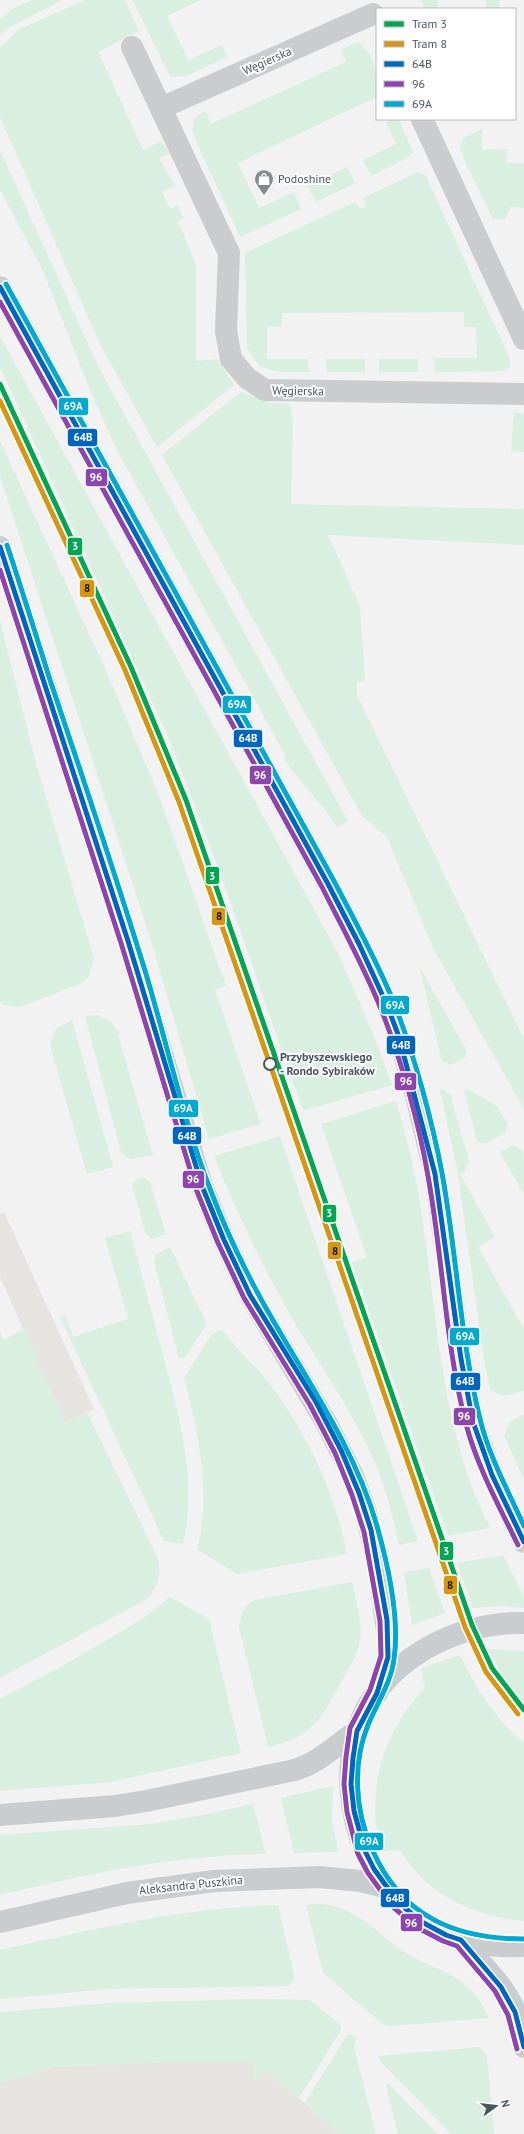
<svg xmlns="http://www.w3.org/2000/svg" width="524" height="2134" font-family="'PT Sans',sans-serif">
<rect width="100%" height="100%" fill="#f2f2f2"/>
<!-- commercial -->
<g fill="#e6e4e0">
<path d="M4,1212L94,1409L65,1423L0,1277V1214Z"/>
<path d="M167,2062H257L340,2134H0V2082L54,2067Z"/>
</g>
<!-- green -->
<g fill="#d9efe0">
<path d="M32,0H62L10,27L0,35V19L12,9Z"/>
<path d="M85,0H125L139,31L98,52L143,150L162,141L170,154L159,158L175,185L162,192L170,209L177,205L184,218L178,221L196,265V361L218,359L234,385L157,447L101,346L0,117V47L20,29Z"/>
<path d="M133,0H201L167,16L188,60L222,45L227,57L186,76L170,77Z"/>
<path d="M421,0H438L437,9H425Z"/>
<rect x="486" y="0" width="13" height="9"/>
<path d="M358,42C379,58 377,78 377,103L374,98L238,163L259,208L294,192L301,209L240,237L195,139L192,130L195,118L205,111L211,124L346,62L341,50Z"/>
<path d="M385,119H399L413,152L407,158L371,176L363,160L396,144Z"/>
<path d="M482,129V150L507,149L506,163H524V208L511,207L505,219H493L466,164L460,145L465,137Z"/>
<path d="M0,150L100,370L348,821L337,827C322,803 300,783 284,759L286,757L117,450L92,395L43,271L0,190Z"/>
<path d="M347,167L355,183L316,202L307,186Z"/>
<path d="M416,173L425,174L510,359V367L505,371L435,372L433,358H477L476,327H464V312L282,313V326L267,327V359H308L309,372H280L260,367L247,348L245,253L355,202L360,209L366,206L363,198Z"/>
<path d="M0,336L338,953L374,1036L392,1085L303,1111L219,870L168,736L0,367Z"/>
<path d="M326,359H365V372H327Z"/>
<rect x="379" y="359" width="39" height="13"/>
<path d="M241,392L272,403L290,404L293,422L291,504L524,509V545L328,535L360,606L365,681L357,682V695L524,1039V1109L433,948L387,837L362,816L162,455Z"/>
<path d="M514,412L524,414V452L511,451Z"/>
<path d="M0,441L108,675L160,798L226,986L215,990L261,1124L209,1139L149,934L0,476Z"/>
<path d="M0,621L36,763L94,959L89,976L82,983L20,1007L3,1005L0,1002Z"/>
<path d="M419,966L467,1051L464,1059L450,1065L442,1061Z"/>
<path d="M98,1015L110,1021L120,1034L118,1035L153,1155L130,1159L121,1152L85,1016Z"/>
<path d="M72,1020L113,1167L87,1174L50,1045L56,1029Z"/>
<path d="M442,1089L450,1094L469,1161L464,1172L460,1174L495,1237L478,1247L524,1329V1390C512,1395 501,1399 490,1389L484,1359L457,1169L440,1090Z"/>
<path d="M468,1089L497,1106L508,1125L505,1133L485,1144L477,1141L464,1090Z"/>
<path d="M396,1101C406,1135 415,1170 420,1204C438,1316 439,1425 490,1528L448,1536L352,1262L367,1257L321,1124Z"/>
<path d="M280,1136L418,1541L399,1545C393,1518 387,1491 376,1466C353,1410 316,1361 287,1309C259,1260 235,1208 214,1156Z"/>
<path d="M513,1145L521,1149L524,1154V1195L500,1152Z"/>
<path d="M143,1177L150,1182L166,1234L152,1239L146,1234L132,1185L137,1179Z"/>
<path d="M130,1231C141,1272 152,1314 163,1355C179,1417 198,1479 183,1544L164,1541L60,1317L66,1315L73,1337L128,1319L105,1238Z"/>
<path d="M170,1247L207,1324L185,1358H179L154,1262L156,1254Z"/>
<path d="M23,1329L65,1423L87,1412L158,1559C162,1576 157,1586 147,1599L0,1678V1332L4,1340Z"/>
<path d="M222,1329C235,1349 254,1363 268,1382C307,1432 335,1492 347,1554L237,1574L197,1549C212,1492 198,1434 184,1377L212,1334Z"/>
<path d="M524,1414V1480L504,1435L510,1422Z"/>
<path d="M503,1555L524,1597V1608L500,1606L473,1608L457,1563Z"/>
<path d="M429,1568L445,1613L412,1625L404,1572Z"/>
<path d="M352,1582C356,1600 362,1621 360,1639C358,1655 349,1667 342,1681C321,1718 313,1737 268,1747L239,1627C241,1615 244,1604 255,1600Z"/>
<path d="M170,1597L209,1619L241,1753L111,1782L0,1791V1699L64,1665L144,1618Z"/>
<path d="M488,1649L524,1651V1702L506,1681Z"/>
<path d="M460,1655C476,1689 495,1719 524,1743V1921C473,1916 427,1895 400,1850L384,1851C378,1848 378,1835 377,1829C369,1777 389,1725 425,1688L421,1670L422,1668Z"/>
<path d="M333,1786L332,1819L338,1852L294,1853L281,1798Z"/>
<path d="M253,1804L266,1854C175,1855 88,1874 0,1895V1835L151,1824L198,1816Z"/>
<path d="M320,1904C361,1907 377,1937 411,1956C428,1966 449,1971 464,1984C476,1993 483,2005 489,2018L392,2026L384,2025L323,1973L306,1905Z"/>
<path d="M278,1905L295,1979L288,1986L108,1989L0,1999V1950C95,1929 180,1908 278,1905Z"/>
<path d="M255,1999L310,2000L341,2025V2030L299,2098L266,2071H263L254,2081L253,2065L251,2062H167L54,2067L0,2082V2012L110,2003Z"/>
<path d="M351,2034L356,2038L354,2047L376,2134H340L305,2103L347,2035Z"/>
<path d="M480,2047L487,2055L494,2134H451L380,2061L378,2056Z"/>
<path d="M388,2083L438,2134H398L386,2086Z"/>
</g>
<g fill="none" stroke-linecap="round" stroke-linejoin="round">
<!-- street -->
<g stroke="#cacccd" stroke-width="22">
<path d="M132,47L229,253L226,331L231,359L247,378L265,390L524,394"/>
<path d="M161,108L373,14"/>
<path d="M422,119L524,339"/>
</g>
<!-- secondary -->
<g stroke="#cacdcf" stroke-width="22">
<path d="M0,287L328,884L359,944L387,1005L399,1037L416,1096L435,1174L461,1359L473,1422L492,1475L524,1542"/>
<path d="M0,547L128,941L202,1186L224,1240L250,1295L327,1424L353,1476L366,1512L379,1572L388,1638V1657L377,1693"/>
<path d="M524,1623C456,1621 378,1662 357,1731C334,1808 371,1904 447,1935C471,1945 498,1947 524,1946"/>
<path d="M0,1815L115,1806L146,1801L295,1770C320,1762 336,1745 357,1731"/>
<path d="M0,1922L127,1893L214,1881L319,1877L361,1881L385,1887"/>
<path d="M461,1940C479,1963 504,1984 515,2011C520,2022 522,2035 524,2047"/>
</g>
<defs>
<g id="bus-1">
<path d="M0,287L328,884L359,944L387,1005L399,1037L435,1174L461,1359L473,1422L492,1475L524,1542"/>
<path d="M0,547L128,941L202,1186L224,1240L250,1295L316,1402L341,1450L359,1493L371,1530L387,1620L388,1657L377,1693L357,1731L353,1758L351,1784L354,1811L365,1851L374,1869L397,1901L420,1921L446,1935L461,1940L501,1987L515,2012L524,2047"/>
</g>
<g id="bus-2">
<path d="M0,302L322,887C342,927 364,967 381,1009C401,1059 419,1123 428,1176C443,1258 445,1343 466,1424C477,1466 499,1506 518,1545"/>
<path d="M0,570L121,943L196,1189L218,1243L244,1298L310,1405L335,1453L352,1495L364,1532L380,1621L381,1656L370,1690L350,1728L346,1757L344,1784L347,1812L358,1854L368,1873L392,1906L416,1927L443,1941L457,1946L495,1991L508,2015L517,2049"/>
</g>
<g id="bus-3">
<path d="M6,284L334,881C355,921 377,961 394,1003C414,1054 432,1120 442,1173C457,1255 460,1338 480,1419C489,1456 508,1491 524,1526"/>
<path d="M7,545C22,590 36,635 50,680C83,778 116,876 146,974C168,1047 184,1123 212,1194C229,1238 250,1281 274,1322C312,1388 356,1452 377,1526C388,1565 400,1619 394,1659C391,1683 377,1703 368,1725C352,1764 355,1811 372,1849C401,1916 454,1939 524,1939"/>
</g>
</defs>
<!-- bus-1 casing -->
<use href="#bus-1" stroke="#fff" stroke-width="8"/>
<!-- bus-2 casing -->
<use href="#bus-2" stroke="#fff" stroke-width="8"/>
<!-- bus-3 casing -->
<use href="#bus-3" stroke="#fff" stroke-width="8"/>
<!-- bus-1 -->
<use href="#bus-1" stroke="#0065bd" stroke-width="5"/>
<!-- bus-2 -->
<use href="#bus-2" stroke="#8e44ad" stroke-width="5"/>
<!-- bus-3 -->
<use href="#bus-3" stroke="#00a9ce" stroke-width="5"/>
<defs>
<path id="tram-1" d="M0,384L131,667L186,800L472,1625L492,1668L524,1710"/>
<path id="tram-2" d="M0,401L125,670L179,802L465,1627L486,1672L518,1714"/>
</defs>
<!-- tram-1 casing -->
<use href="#tram-1" stroke="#fff" stroke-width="8"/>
<!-- tram-2 casing -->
<use href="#tram-2" stroke="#fff" stroke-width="8"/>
<!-- tram-1 -->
<use href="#tram-1" stroke="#00a651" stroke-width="5"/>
<!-- tram-2 -->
<use href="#tram-2" stroke="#d49613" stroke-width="5"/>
</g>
<!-- icons -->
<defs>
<symbol id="shop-pin" viewBox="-11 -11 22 30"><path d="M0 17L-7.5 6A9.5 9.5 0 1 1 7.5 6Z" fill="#858c91" stroke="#fff"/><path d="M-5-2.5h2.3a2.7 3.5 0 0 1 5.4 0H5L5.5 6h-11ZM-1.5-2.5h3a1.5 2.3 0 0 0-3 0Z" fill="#fff"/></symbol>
</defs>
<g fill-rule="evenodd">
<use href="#shop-pin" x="253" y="168" width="22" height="30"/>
</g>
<!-- markers -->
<circle fill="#fff" stroke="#4a555d" stroke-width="2" cx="270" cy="1064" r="6"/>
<g text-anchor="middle" stroke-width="4" stroke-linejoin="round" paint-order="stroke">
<!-- street labels -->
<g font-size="12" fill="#4a555d" stroke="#fff">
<text transform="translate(267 61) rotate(-24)" y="4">Węgierska</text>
<text transform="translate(298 391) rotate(1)" y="4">Węgierska</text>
<text transform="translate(191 1885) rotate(-6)" y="4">Aleksandra Puszkina</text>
</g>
<!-- poi labels -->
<g font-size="12" fill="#4a555d" stroke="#fff" text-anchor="start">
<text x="278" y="183">Podoshine</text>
</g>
<!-- stop labels -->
<g font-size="12" font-weight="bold" fill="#4a555d" stroke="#fff" text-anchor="start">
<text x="280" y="1061">Przybyszewskiego<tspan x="280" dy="14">- Rondo Sybiraków</tspan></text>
</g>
</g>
<g stroke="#fff" stroke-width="1.5">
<rect x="58" y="397" width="31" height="19" rx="4" fill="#00a9ce"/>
<rect x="67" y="428" width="31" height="19" rx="4" fill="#0065bd"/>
<rect x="85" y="468" width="23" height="19" rx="4" fill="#8e44ad"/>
<rect x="67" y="537" width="16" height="19" rx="4" fill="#00a651"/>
<rect x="79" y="579" width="16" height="19" rx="4" fill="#d49613"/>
<rect x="222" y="695" width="30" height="19" rx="4" fill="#00a9ce"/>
<rect x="233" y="729" width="30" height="19" rx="4" fill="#0065bd"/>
<rect x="249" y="765" width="23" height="20" rx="4" fill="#8e44ad"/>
<rect x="205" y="866" width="15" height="19" rx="4" fill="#00a651"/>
<rect x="211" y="907" width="15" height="19" rx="4" fill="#d49613"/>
<rect x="380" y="995" width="30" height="20" rx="4" fill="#00a9ce"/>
<rect x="386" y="1035" width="30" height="20" rx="4" fill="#0065bd"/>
<rect x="394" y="1072" width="23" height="19" rx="4" fill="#8e44ad"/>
<rect x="168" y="1099" width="31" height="19" rx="4" fill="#00a9ce"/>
<rect x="172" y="1126" width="30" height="19" rx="4" fill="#0065bd"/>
<rect x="182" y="1170" width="23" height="19" rx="4" fill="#8e44ad"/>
<rect x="322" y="1204" width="15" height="19" rx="4" fill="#00a651"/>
<rect x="327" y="1241" width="15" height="19" rx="4" fill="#d49613"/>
<rect x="449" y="1327" width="31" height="19" rx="4" fill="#00a9ce"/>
<rect x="450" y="1372" width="31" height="19" rx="4" fill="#0065bd"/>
<rect x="453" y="1407" width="23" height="19" rx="4" fill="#8e44ad"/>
<rect x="439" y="1541" width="15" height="20" rx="4" fill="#00a651"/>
<rect x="443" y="1575" width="15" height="20" rx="4" fill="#d49613"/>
<rect x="354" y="1832" width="30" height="19" rx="4" fill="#00a9ce"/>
<rect x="380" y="1888" width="30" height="20" rx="4" fill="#0065bd"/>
<rect x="400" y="1913" width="23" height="19" rx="4" fill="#8e44ad"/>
</g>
<g font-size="11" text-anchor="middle" font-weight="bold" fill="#fff">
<text x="73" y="410">69A</text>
<text x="83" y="441">64B</text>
<text x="96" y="481">96</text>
<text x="75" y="550">3</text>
<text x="237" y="708">69A</text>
<text x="248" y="742">64B</text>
<text x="260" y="779">96</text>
<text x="212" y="880">3</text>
<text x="395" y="1009">69A</text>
<text x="401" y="1049">64B</text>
<text x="406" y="1085">96</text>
<text x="183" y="1112">69A</text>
<text x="187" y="1140">64B</text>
<text x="193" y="1183">96</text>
<text x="329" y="1217">3</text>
<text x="465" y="1340">69A</text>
<text x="465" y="1385">64B</text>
<text x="464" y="1420">96</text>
<text x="446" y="1555">3</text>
<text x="369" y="1845">69A</text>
<text x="395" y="1902">64B</text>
<text x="411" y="1927">96</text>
</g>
<g font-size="11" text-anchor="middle" font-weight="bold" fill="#111">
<text x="87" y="592">8</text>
<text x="219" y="920">8</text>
<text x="335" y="1255">8</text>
<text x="450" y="1589">8</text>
</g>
<!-- legend -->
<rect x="376" y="8" width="140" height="112" fill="#ffffff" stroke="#b7bbbe"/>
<rect x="384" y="21" width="20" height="6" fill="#00a651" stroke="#b7bbbe"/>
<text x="412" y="28" font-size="12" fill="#4a555d">Tram 3</text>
<rect x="384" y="41" width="20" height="6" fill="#d49613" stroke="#b7bbbe"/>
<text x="412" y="48" font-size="12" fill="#4a555d">Tram 8</text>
<rect x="384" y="61" width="20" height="6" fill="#0065bd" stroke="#b7bbbe"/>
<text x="412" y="68" font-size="12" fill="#4a555d">64B</text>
<rect x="384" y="81" width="20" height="6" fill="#8e44ad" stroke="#b7bbbe"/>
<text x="412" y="88" font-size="12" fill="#4a555d">96</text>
<rect x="384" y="101" width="20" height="6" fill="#00a9ce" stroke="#b7bbbe"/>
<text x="412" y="108" font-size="12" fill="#4a555d">69A</text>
<!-- north arrow -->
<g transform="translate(496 2106) rotate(75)" stroke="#ffffff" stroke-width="3" paint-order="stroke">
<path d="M0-3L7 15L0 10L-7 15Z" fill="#4a555d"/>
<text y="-6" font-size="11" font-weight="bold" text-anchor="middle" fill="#4a555d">N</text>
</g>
</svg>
